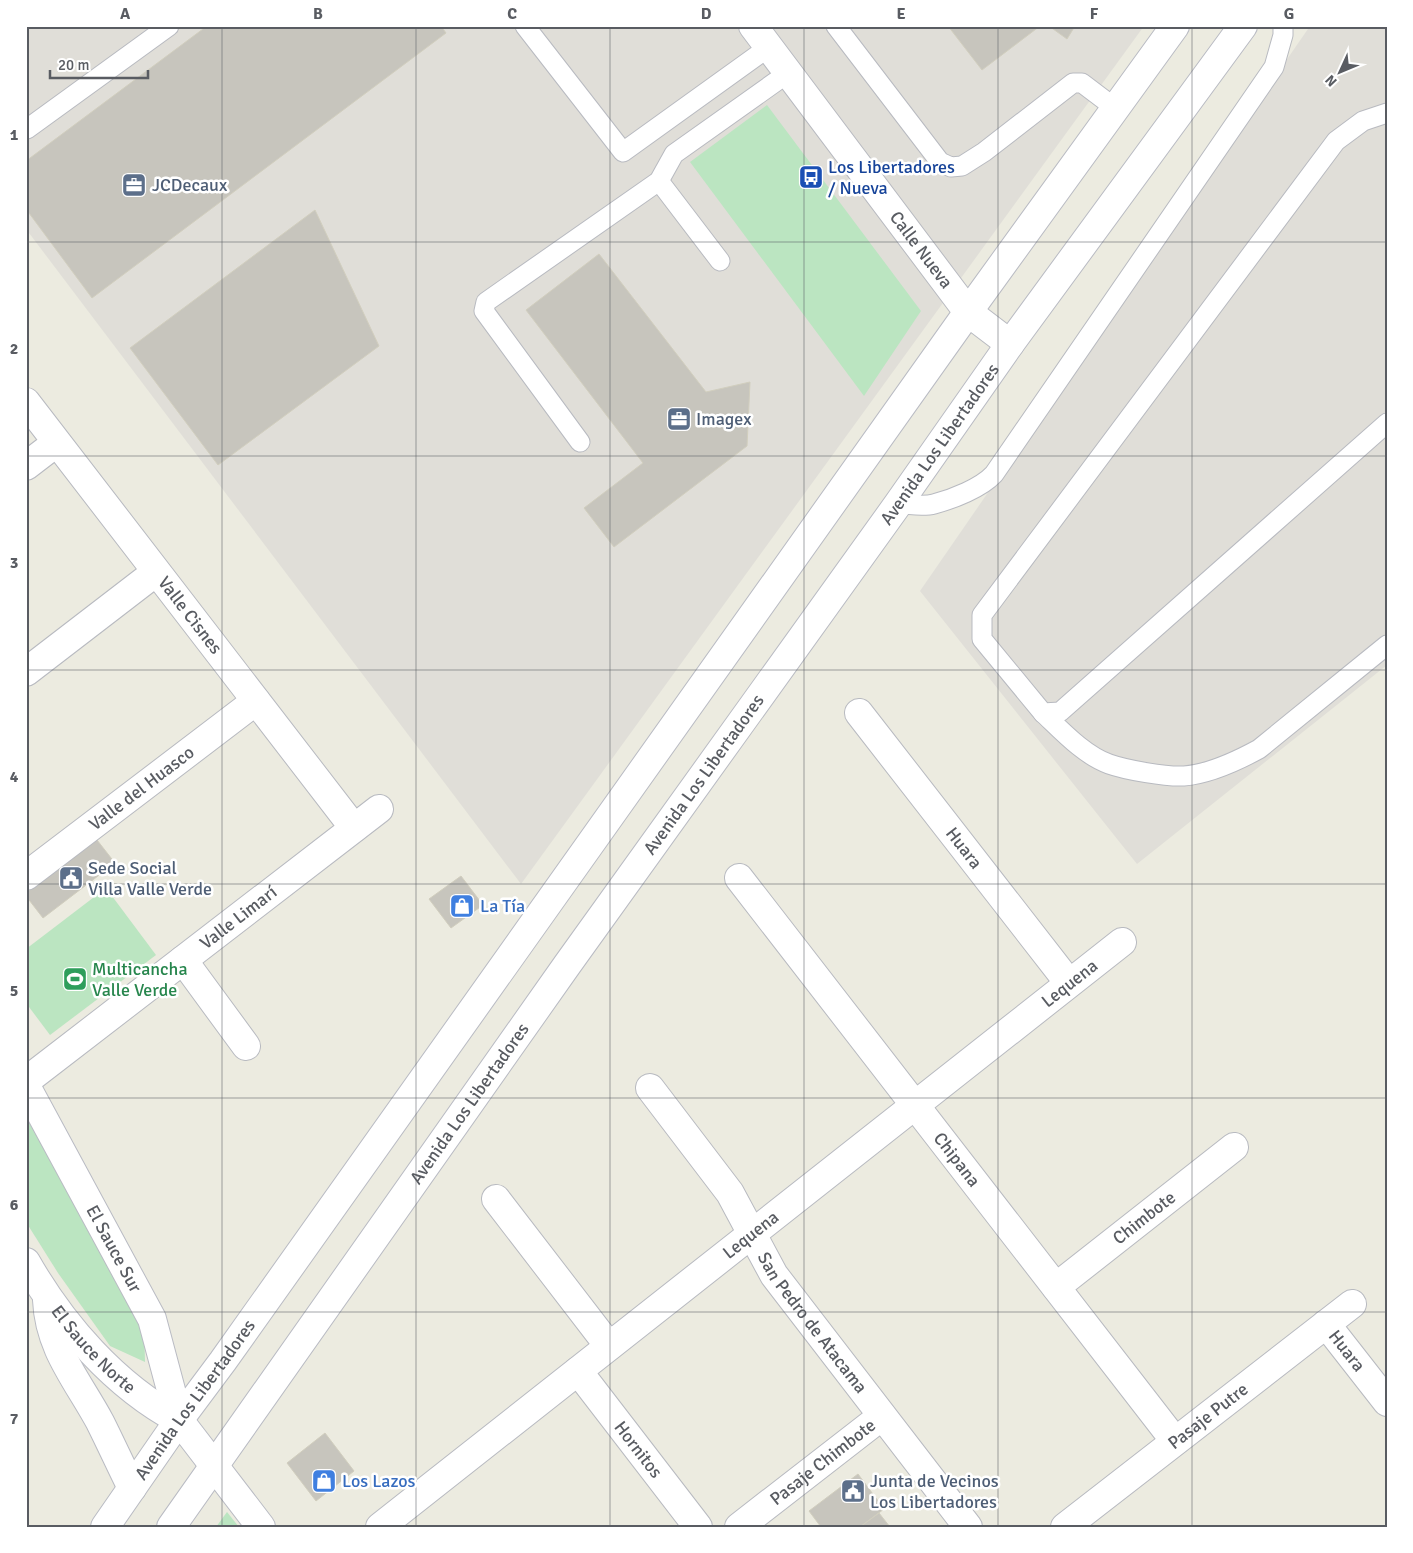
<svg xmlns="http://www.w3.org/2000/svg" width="1413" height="1553" font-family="Signika,sans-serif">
<rect width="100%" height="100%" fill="#ecebe0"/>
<!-- industrial -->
<g fill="#e0ded8">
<path d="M26,26H1144L521,884L26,229Z"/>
<path d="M1310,26H1387V665L1137,864L920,591Z"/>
</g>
<!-- green -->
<g fill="#bbe5c1">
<path d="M767,105L921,311L864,396L690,162Z"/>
<path d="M106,888L156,955L50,1035L26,1003V949Z"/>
<path d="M26,1104L144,1321L145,1362L110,1346L58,1273L26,1222Z"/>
<path d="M227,1512L239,1527H216Z"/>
</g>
<!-- building -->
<g fill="#c7c5bd" stroke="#d1cebe">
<path d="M207,26H258L260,29L263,26H441L446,33L92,298L26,209V161Z"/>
<path d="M948,26H1040L982,70Z"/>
<path d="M1049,26H1075L1067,39Z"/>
<path d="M315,210L379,346L218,465L130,348Z"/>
<path d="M599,254L706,392L750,382L747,446L614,547L584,508L643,463L526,310Z"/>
<path d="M97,840L115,863L43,918L26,896V893Z"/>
<path d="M461,876L483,905L451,928L429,899Z"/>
<path d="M325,1433L354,1471L316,1501L287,1463Z"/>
<path d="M858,1474L884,1509L860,1527H821L809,1511Z"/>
<path d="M879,1513L890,1527H860Z"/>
</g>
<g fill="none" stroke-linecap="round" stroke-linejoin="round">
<defs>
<g id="lane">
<path d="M525,26L623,152L769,47"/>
<path d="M836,26L940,162L951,167L962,166L984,152L1073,83H1082L1115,108"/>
<path d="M1387,113L1363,121L1336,141L982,615V639L1043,713L1060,712L1387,423"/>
<path d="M27,129L169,26"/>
<path d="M659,181L720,261"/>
<path d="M580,442L484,311L486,302L659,181L674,154L788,73"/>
<path d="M898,504C909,504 923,507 934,504C953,499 981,488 994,474L1274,67L1283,35V26"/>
<path d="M1043,713C1062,731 1084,755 1109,764C1126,770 1166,777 1184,776C1210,774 1237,761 1259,749L1387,645"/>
</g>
<g id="street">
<path id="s1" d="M753,26L968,312L1010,344"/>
<path id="s2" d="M26,402L354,828"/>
<path d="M26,466L56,443"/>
<path d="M26,672L156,572"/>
<path id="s3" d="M859,713L1069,983"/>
<path id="s4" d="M26,876L256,701"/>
<path id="s5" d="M739,878L1175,1441"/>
<path d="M183,960L246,1046"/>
<path id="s6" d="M26,1081L379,809"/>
<path id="s7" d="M650,1088L730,1193L774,1275L968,1527"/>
<path d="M496,1199L609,1346"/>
<path id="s8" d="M1056,1287L1234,1147"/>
<path id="s9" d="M1326,1324L1387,1402"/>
<path id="s10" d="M578,1371L698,1527"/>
<path id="s11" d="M380,1527L1122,942"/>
<path id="s12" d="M739,1527L882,1416"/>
<path id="s13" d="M1065,1527L1352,1304"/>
</g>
<g id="secondary">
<path id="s14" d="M26,1086L152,1319L179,1420L261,1527"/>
<path id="s15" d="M26,1262C62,1325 115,1386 179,1420"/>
<path d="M47,1300C49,1349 78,1381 100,1422C111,1444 121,1466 132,1488"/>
<path id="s16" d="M105,1527L179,1420L223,1361L968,312L1175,26"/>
<path id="s17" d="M171,1527L567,965L898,504L1010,344L1243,26"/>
</g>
</defs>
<!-- lane casing -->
<use href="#lane" stroke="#b8bac0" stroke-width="21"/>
<!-- street casing -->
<use href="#street" stroke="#b8bac0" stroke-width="30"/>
<!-- secondary casing -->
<use href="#secondary" stroke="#b9bbc3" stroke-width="30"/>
<!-- lane -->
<use href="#lane" stroke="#fff" stroke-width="19"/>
<!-- street -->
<use href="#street" stroke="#fff" stroke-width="28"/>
<!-- secondary -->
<use href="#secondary" stroke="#fff" stroke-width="28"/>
</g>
<!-- grid -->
<path fill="none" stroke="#595c62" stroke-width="1" stroke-opacity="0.55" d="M222,26V1527M416,26V1527M610,26V1527M804,26V1527M998,26V1527M1192,26V1527M26,242H1387M26,456H1387M26,670H1387M26,884H1387M26,1098H1387M26,1312H1387"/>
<!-- icons -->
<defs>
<symbol id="bus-square" viewBox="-11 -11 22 22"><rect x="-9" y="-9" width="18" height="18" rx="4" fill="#1a4fb4" stroke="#fff"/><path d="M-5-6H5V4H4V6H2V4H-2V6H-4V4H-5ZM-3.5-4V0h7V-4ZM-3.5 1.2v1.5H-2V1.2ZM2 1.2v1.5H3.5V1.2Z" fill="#fff"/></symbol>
<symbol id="office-square" viewBox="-11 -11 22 22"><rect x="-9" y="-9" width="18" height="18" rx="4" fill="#5c6f8a" stroke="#fff"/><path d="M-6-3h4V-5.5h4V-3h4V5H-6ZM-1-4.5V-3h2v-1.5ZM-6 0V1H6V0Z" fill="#fff"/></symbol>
<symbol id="civic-square" viewBox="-11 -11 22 22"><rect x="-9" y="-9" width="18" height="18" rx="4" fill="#5c6f8a" stroke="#fff"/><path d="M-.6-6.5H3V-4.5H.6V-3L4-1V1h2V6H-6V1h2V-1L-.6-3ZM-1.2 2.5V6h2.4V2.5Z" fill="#fff"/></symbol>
<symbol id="shop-square" viewBox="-11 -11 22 22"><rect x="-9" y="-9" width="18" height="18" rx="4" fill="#3f7fe0" stroke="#fff"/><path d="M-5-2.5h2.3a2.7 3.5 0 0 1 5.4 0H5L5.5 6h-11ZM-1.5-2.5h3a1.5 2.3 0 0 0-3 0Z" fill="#fff"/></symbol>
<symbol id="stadium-square" viewBox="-11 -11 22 22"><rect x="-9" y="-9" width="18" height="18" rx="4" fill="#2e9e5b" stroke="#fff"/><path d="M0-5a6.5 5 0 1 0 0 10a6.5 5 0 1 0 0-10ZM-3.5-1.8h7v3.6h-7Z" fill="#fff"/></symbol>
</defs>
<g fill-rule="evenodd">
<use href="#bus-square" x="797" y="163" width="28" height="28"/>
<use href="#office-square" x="120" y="171" width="28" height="28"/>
<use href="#office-square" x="665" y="405" width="28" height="28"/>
<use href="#civic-square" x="57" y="864" width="28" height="28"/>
<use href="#shop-square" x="448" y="892" width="28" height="28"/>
<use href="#stadium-square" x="61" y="965" width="28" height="28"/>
<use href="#shop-square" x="310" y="1467" width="28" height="28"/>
<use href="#civic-square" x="839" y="1477" width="28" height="28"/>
</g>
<g text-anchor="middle" stroke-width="5" stroke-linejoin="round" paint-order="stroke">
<!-- transit labels -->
<g font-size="18" fill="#164399" stroke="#fff" text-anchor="start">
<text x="828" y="173">Los Libertadores<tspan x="828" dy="21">/ Nueva</tspan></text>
</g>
<!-- service labels -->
<g font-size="18" fill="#4e5e75" stroke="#fff" text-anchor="start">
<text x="152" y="191">JCDecaux</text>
<text x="696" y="425">Imagex</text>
<text x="88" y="874">Sede Social<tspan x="88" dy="21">Villa Valle Verde</tspan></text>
<text x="870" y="1487">Junta de Vecinos<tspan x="870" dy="21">Los Libertadores</tspan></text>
</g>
<!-- street labels -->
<g font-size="18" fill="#595c62" stroke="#fff">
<text dy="6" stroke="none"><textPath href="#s1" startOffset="280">Calle Nueva</textPath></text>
<text dy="6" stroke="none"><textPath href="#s17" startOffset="1328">Avenida Los Libertadores</textPath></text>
<text dy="6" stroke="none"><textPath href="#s2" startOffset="269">Valle Cisnes</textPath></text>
<text dy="6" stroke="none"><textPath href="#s17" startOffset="922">Avenida Los Libertadores</textPath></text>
<text dy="6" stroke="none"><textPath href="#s4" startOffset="145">Valle del Huasco</textPath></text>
<text dy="6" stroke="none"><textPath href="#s3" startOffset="171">Huara</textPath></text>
<text dy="6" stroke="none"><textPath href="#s6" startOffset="268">Valle Limarí</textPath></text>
<text dy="6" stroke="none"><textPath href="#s11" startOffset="878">Lequena</textPath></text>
<text dy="6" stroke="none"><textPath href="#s17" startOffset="518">Avenida Los Libertadores</textPath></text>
<text dy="6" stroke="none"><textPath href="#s5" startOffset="356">Chipana</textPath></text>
<text dy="6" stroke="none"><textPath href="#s8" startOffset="112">Chimbote</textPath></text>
<text dy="6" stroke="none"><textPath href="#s11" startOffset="472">Lequena</textPath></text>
<text dy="6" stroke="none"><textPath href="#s14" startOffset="185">El Sauce Sur</textPath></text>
<text dy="6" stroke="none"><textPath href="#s7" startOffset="286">San Pedro de Atacama</textPath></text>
<text dy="6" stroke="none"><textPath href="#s15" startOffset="111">El Sauce Norte</textPath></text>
<text dy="6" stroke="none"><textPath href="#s9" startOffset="34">Huara</textPath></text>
<text dy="6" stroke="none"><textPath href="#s16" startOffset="156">Avenida Los Libertadores</textPath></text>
<text dy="6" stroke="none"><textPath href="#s13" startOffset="181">Pasaje Putre</textPath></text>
<text dy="6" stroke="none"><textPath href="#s10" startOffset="99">Hornitos</textPath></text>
<text dy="6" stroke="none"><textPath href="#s12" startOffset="106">Pasaje Chimbote</textPath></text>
</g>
<!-- shop labels -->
<g font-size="18" fill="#366cbe" stroke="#fff" text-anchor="start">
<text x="480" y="912">La Tía</text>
<text x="342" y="1487">Los Lazos</text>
</g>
<!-- leisure labels -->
<g font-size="18" fill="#27864d" stroke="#fff" text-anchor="start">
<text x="92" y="975">Multicancha<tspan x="92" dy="21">Valle Verde</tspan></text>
</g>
</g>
<!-- border -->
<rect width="1413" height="1553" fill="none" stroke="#ffffff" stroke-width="55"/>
<!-- north arrow -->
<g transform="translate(1340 72) rotate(226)" stroke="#ffffff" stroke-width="4" paint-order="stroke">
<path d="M0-4L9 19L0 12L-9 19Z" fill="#595c62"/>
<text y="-8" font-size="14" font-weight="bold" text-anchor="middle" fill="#595c62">N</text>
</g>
<!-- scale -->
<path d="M50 70v8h98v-8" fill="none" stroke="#595c62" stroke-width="2.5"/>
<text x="58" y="70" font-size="15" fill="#595c62" stroke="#ffffff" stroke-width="4" paint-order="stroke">20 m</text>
<rect x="28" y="28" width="1358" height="1498" fill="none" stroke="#595c62" stroke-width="2"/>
<g font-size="16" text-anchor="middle" font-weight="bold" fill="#595c62">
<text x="125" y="19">A</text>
<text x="318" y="19">B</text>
<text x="512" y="19">C</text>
<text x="706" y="19">D</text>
<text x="901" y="19">E</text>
<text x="1094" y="19">F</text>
<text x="1289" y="19">G</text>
<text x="14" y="140">1</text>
<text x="14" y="354">2</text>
<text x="14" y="568">3</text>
<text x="14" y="782">4</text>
<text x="14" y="996">5</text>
<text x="14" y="1210">6</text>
<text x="14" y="1424">7</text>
</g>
</svg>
